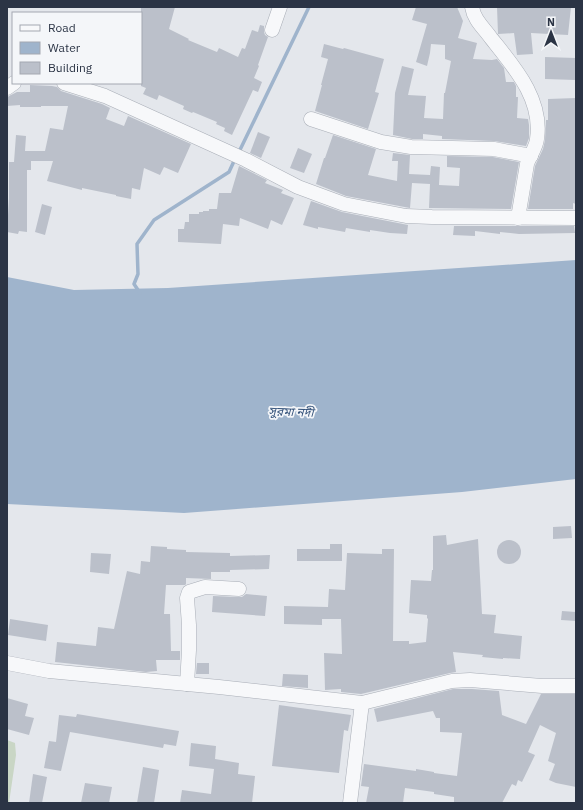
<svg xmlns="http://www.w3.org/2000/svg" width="583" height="810" font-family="'IBM Plex Sans','Noto Sans Bengali',sans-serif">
<rect width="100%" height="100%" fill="#e4e7ec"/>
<!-- green -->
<path fill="#c9d6c5" d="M7,740L15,743L16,755L9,803H7Z"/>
<!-- water -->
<path fill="#9fb4cc" d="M576,260V479L462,492L184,513L7,504V277L74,290L168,288Z"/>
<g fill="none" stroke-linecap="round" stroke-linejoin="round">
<!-- stream -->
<g stroke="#9fb4cc" stroke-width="3.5">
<path d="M238,154L309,7"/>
<path d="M140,293L134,284L138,274L137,244L154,220L229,172L235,159"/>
</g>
</g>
<!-- building -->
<g fill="#bbc0ca">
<path d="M141,7H175L169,29L189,39L188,40L217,52L219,48L238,57L242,48L245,49L252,30L258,32L260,25L264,26V32L265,35L268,37L258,65L259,66L254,78L262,82L258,92L253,90L232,135L224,131L225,128L216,124L217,122L193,112L192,113L183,109L184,106L159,95L157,100L143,94L146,88L141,86Z"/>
<path d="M416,7H457L463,21L458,38L477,43L473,59L492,60L497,59L504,68L506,82H514L516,86V97H518L517,118L528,119L529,125V138L526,146L494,141L442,139V136L423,134V139H412L393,135L395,93L402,66L414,69L408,95L426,96L424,118L443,119L444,93H445L451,61L445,59V45L431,44L430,53L427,66L416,62L427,24L412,20Z"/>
<path d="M497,7H571L568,35L531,33L533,54L517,55L514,33L498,34Z"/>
<path d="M324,44L343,49L344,48L384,59L375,92L379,93L368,129L315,111L322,85H321L328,59L321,57Z"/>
<path d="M545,57L576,58L575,80L545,79Z"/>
<path d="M30,85L52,86L57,87L61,91L102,104L110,108L106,119L124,126L128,116L191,144L178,173L164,167L160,175L144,168L140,190L132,188L131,199L116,196V195L82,188V190L47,181L53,161H31V170H27V232L19,231L18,234L7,232L9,198V162H14L16,135L26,136L25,151H45L50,128L63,130L68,106H41V107H20V105L7,106V98L9,96L17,92H30Z"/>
<path d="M576,98V204L573,203V209H528L535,166L543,149L545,140L546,120H548V99Z"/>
<path d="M258,132L270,137L261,158L250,153Z"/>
<path d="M333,135L376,149L368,175L397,181L398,161H392L393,153L410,155L409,174L430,175L431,166L440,167L439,185L459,186L460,168L447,167V156L493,157L519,162L511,209L429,208L430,184L412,183L410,208L346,196L316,184L324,158H325Z"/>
<path d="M298,148L312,154L304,173L290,168Z"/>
<path d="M239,166L267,180L265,183L283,190L281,193L294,198L282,225L271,220L268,229L240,218L239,226L223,224L221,244L178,242V229H184L185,222H189V214H199V212H203V211H209V209H217L219,193H231Z"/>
<path d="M311,201L342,212L408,225L407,234L390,233L370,230V232L346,228L345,232L318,227V229L303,225Z"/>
<path d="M42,204L52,207L45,235L35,232Z"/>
<path d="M454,226H574L575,233L519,234L500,232V234L475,231V236L453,235Z"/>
<path d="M571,526L572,538L553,539V527Z"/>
<path d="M446,535L447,545L478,539L482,614L496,615L494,633L522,636L520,659L503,658V659L482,657L483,655L453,652L456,672L450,673L361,694L341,692V689L325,690L324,653L342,654L341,619H322V625L284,624V606L328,607L329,589L345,590L347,553L382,554V549H394L393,641H409V644L426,642L428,619L427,618V615L409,613L411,580L431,581L432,570H433V536Z"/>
<circle cx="509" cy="552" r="12"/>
<path d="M330,544H342V561H297V549H330Z"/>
<path d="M151,546L167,547V549L186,550V552L230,553V556L270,555L269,569L230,570V572H211V579L186,578V584L185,585H166L164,614H170L171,651H180V660H156L157,671L146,672L55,662L57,642L96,646L98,627L114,629L127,571L140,574L141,561L150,562Z"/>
<path d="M91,553L111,554L109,574L90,572Z"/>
<path d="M246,594L267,596L265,616L212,612L213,596L238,597H242Z"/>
<path d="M562,611L576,612V621L561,620Z"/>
<path d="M10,619L48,625L46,641L8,635Z"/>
<path d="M197,663H209V674H196Z"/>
<path d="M283,674L308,675V688L282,686Z"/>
<path d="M453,689H472L499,691L502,715L526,724L541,694H576V787L556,783L549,780L555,764L548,761L556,733L540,725L528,752L535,755L522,782L518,780L516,786L512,784L502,803H454V797L434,794V792L405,788L403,803H366L369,787L361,786L364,764L416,771V769L434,772V773L457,776L462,733L440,732V718H436L433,711L377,722L374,709Z"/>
<path d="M7,698L28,704L25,716L34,718L29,735L7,729Z"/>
<path d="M279,705L351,715L348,731L344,730L339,773L272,766Z"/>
<path d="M77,714L179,731L176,746L164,744L163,748L70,732L61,771L44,768L49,741L56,742L59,715L76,717Z"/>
<path d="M191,743L216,746L215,759L239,763L238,774L255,776L252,803H180L182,790L211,794L214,769L189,766Z"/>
<path d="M143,767L159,770L154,803H137Z"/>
<path d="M33,774L47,777L42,803H29Z"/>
<path d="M85,783L112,787L109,803H81Z"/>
</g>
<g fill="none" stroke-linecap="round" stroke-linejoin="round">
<defs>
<g id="minor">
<path d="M472,7C474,20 484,28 491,38C514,67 543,99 537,139C536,148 530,155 527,164L518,218"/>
<path d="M272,30L280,7"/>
<path d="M64,83L105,96L246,160L298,187L344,204L406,216L432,217L576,218"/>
<path d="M7,88L14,83"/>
<path d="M311,119L381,142L411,147L494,149L531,156"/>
<path d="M7,663L49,671L219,687L362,703L452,681L470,680L542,686H576"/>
<path d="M187,684L189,650V625L187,598L189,592L205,587L239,589"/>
<path d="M350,803L362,703"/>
</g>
</defs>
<!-- minor casing -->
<use href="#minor" stroke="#a9aeb7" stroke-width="15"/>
<!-- minor -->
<use href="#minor" stroke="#f7f8fa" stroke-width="14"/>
</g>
<g text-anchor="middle" stroke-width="3.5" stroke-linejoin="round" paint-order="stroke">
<!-- water labels -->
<g font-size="12" font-style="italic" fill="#34527a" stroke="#f4f6f9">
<text transform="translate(291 412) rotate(2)" y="4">সুরমা নদী</text>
</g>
</g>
<!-- border -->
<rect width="583" height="810" fill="none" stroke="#2b3445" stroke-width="16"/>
<!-- legend -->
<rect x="12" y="12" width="130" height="72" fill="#f4f6f9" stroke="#a4a8b1"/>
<rect x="20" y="25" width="20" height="6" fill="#f7f8fa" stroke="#a4a8b1"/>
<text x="48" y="32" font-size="12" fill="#2b3445">Road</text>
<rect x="20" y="42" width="20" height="12" fill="#9fb4cc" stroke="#a4a8b1"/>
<text x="48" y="52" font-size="12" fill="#2b3445">Water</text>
<rect x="20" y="62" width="20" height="12" fill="#bbc0ca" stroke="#a4a8b1"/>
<text x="48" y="72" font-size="12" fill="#2b3445">Building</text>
<!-- north arrow -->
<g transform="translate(551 32)" stroke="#f4f6f9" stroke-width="3" paint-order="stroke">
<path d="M0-3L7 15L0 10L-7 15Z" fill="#2b3445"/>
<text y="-6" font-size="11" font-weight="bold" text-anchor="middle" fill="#2b3445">N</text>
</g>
</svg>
